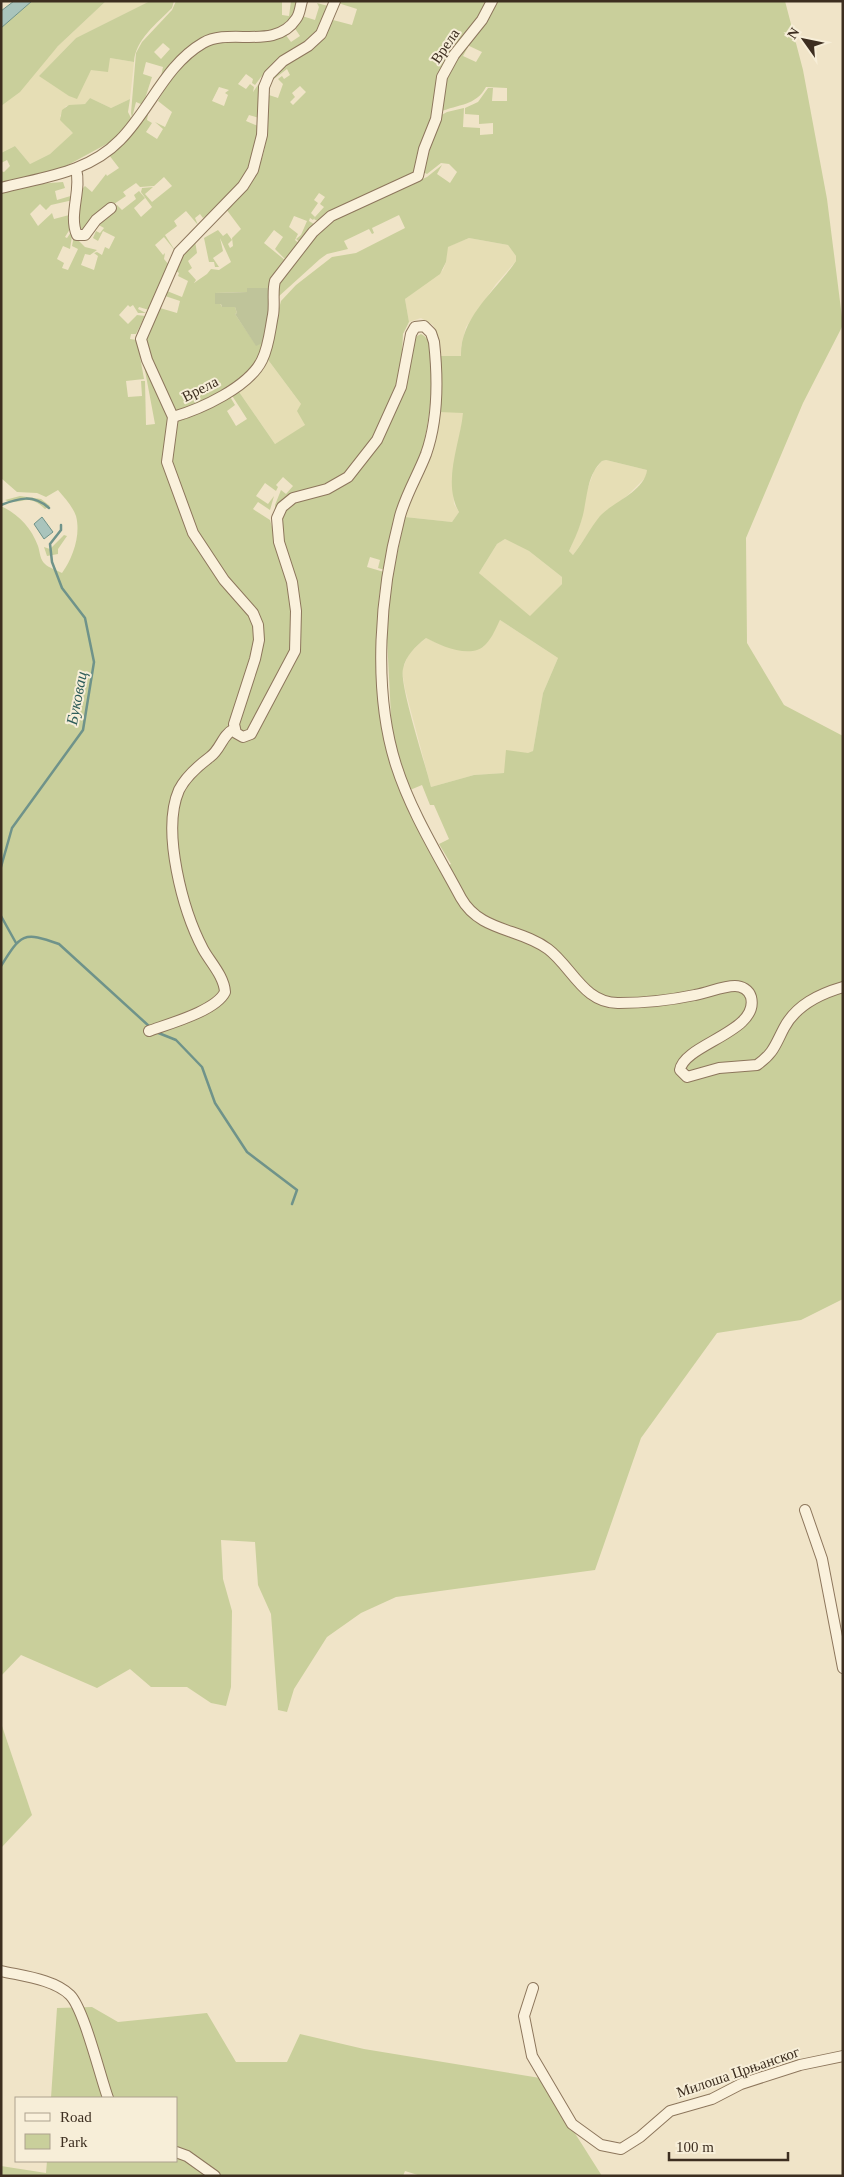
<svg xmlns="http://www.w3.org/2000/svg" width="844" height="2177" font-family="Georgia,serif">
<rect width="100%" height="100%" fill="#f0e4c8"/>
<!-- farmland -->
<g fill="#e6deb5">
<path d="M106,1H150L76,38L39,76L91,70L110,58L134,62L130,99L111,108L90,98L85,104L66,106L60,116L69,130L74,133L50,154L30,164L15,146L1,153V106L58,46Z"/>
<path d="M469,238L508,245L516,256V261L496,284L466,327L461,347V356H440L438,341L433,325L421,318L409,322L405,299L443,270L446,262L447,247Z"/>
<path d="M266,357L301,404L305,426L275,444L237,389Z"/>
<path d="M439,412H464L452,475L454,504L459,512L452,522L405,517Z"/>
<path d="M606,460L647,470L646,477L628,495L600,517L573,555L569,551L581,522L585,496L594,471L602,461Z"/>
<path d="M505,539L529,551L562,577V584L530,617L479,573L497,544Z"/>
<path d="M500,620L558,658L543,693L533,751L504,773L474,775L431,787L405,689L402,671L409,653L426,638L444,646L467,651L483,647Z"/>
</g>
<!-- green -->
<g fill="#c9cf9b" fill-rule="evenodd">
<path d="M32,1H106L58,46L20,92L1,106V28Z"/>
<path d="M150,1H174L172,8C157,23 135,40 134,62L110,58L108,72L91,70L77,99L69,96L39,76L76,38Z"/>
<path d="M176,1H282V15L289,16L291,1H297C293,25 274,32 252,34C245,34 236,32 229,34C206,40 174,56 161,76L163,67L146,62L143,74L152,77L143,105L136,102L132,118L131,113L136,53L142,42L172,10ZM163,43L170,49L161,59L154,52Z"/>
<path d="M339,1H489L453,53L417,173L319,222L314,219L315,217L313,220L310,218L309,221L314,224L302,244L296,239L301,235L307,221L294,216L289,227L298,234L295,240L301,245L287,261L275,249L283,237L274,230L264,243L286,261L271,288H248L247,292L215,293L222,307H235L237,313L235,314L256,345L265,342L253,371L207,401L176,411L151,360L145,339L160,308L177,313L180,301L165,296L167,291L182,297L188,281L178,276L179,273L175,270L182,255L195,241L197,253L188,261L192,268L188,271L196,280L194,283L207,274L211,269L219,270L231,262L220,238L223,251L213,258L219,267H215L214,262H209L204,238L218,230L223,236L227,233L232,240L228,244L230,248L233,246L232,238L241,229L226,209C236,197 247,186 255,173C270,151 267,117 268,93L270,91L269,95L278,98L283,84L278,79L282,76L284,79L290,75L287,69L270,82L272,78L333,20L352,25L357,9L338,3ZM300,86L306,92L293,105L290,102L295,97L292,93ZM319,193L325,197L320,204L324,207L315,217L311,213L318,203L314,200Z"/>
<path d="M495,1H785L803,70L827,199L843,325L803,403L746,538L747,643L784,705L843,736V1299L801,1320L717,1333L641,1438L595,1570L396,1597L361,1613L327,1637L294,1689L287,1712L278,1710L271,1614L258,1585L255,1542L221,1540L223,1579L232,1611L231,1687L226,1706L211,1703L187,1687H151L130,1669L97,1688L21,1655L1,1676V506C18,514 31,527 38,546C40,552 40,560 45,564C49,568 57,570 62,573C73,558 81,535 76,516C73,507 64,497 58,490L46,497L37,493L17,492L1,478V192L37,184L63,182L65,188L55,191L57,200L74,195L73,200L51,205L46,210L40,204L30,214L38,226L52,213L54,219L73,214L70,229L65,237L67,238L73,229L70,249L63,246L57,259L64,263L62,268L68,270L78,249L72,246L74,236L85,247L97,250L90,255L85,254L81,265L94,270L98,256L94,253L97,252L102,255L105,247L109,249L115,237L103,231L98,241L93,238L96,231L100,233L104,228L97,224L90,238L86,241L99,220L117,205L122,210L136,199L134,195L139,191L145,198L134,208L141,217L152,207L141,192L142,188L153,187L145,194L152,202L172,186L164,177L154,186L140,187L136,183L123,192L126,196L102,212L86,231L78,233L79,192L85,186L92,192L106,174L107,176L119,168L109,155L124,143L148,114L147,120L152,123L146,132L157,139L163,129L155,122L165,127L172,112L158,101L172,75L193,54L213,42L285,34L291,42L300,36L294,27L302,16L315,20L319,7L317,3L328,6L320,27L312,37L261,77L255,85L252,83L253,79L246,74L238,84L246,89L250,84L254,87L253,92L263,78L259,118L249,115L246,121L258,126C261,162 233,200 203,218L200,214L195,218L198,225L186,211L174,221L177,226L165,235L176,252L164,237L155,245L163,255L165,253L164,259L169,265L149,310L139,307L138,309L146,313H138L133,305L130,307L128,305L119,315L128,324L137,315L145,316L136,334H131L130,339L137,340L144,379L126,381L128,397L142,396L141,381H145L146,425L155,424L144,365L177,422L229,395L235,405L227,411L236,426L247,419L231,394L237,389L275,444L305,425L297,411L301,404L266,357L281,301L296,285L332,257L356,253L405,228L399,215L372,228L374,233L372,234L369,229L344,241L348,249L327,254L320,259L278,297V284L325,223L427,177L442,165L437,174L450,183L457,172L449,164L441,163L427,174L423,172L438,117L447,112L464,108L463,127L480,128V135L493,134V123L479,124V115L465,114V108L478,102L488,88H493L492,101H507V88L486,87C476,106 458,104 440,112L442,85L464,45L468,47L463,56L476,62L482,52L465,44ZM219,87L229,90L225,93L228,95L224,106L212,101ZM469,238L508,245L516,256V261C496,291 460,317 461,356H440L439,412L463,413C460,444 442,482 459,512L452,522L405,517L389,593L386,618L392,736L410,790L422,785L430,805H434L449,839L439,844L451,864L443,868L385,735L378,627L379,596L384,572L367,567L370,557L380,560L378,568L385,570C406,502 435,437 431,365C430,354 433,340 421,334L415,337L404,388L381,441L351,480L328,493L295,501L285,509L277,529L272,527L270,520L253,509L258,502L270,510L274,496L268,504L256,496L265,483L276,491L278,487L276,485L283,477L293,486L286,494L281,490L275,505V513L295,493L328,485L348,472L374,438L401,372L403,334L409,322L405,299L440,274L446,262L448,247ZM606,460L647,470C644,492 614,501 600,516C590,528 583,543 573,555L569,551C573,542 578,532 581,522C588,501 585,477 602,461ZM505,539L529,551L562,577V584L530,616L479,573L497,544ZM500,620L558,658L543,693L533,751L528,753L506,750L504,773L474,775L431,787C426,766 399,684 403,669C406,655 415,647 426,638C441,646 472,660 486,644C492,638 496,628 500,620Z"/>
<path d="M90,98L111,108L130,99L128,112L132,120L114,140L55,172L1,184V171L4,172L10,166L7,160L1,163V153L15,146L30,164L50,154L73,133L60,120L62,110L69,105L85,104Z"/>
<path d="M20,496L41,499L50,506L45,509C26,491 22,507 5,500Z"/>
<path d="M64,535L67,536L58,549V554L47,556L44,547L50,549Z"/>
<path d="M1,1723L32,1815L1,1848Z"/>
<path d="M92,2007L118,2022L207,2013L236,2062H287L300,2034L364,2049L540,2078L602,2176H421L405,2171L403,2176H1V2166L46,2173L47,2161H176V2098H51L57,2008Z"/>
</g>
<!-- cemetery -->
<path fill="#bfc49a" d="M247,288H271L265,342L256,346L235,314L237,313L235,307H222L221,304H215V293L247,292Z"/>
<!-- water -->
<g fill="#a9c4bc" stroke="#6f938a">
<path d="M14,1H32L1,28V11Z"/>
<path d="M42,517L53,532L44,539L34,524Z"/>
</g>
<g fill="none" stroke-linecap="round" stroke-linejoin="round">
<!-- stream -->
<g stroke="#6f938a" stroke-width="2.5">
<path d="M1,505C19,498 33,494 49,508"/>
<path d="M1,867L12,828L83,730L94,662L85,618L62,588L52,562L50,544L61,530V525"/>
<path d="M1,916L16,943"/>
<path d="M1,966C21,934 23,931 59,944L150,1027"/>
<path d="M156,1032L176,1040L202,1067L215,1103L247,1152L297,1190L292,1204"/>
</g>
<defs>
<g id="minor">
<path d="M335,1L321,34L308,46L283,61L269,75L264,87L262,135L253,170L243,186L179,252L141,339L147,360L173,417L167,462L193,533L224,580L253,613L258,625L259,640L255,659L234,724L236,733L243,737L251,734L295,651L296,611L292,582L279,542L277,518L282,507L293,498L327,489L348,477L377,440L401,387L411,334L415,327L424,326L431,333L434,342C438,378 438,420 426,454C418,475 406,494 400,516C380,592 372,689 396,765C411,812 438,855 461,898C480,932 520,928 548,949C572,967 584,1004 619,1003C644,1003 671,1000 695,995C708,993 722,986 735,986C742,986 749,990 751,997C760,1032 684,1044 680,1070L687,1077L719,1068L757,1065C774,1053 775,1045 784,1028C796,1005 819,994 843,987"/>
<path d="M76,169C82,190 68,215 77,235H85L96,220L111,208"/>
<path d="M1,188C43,177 88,173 120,140C150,110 165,65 203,43C230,27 275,51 296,19C300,14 300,7 302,1"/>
<path d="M173,417C201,409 249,387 262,360C269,346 270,330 273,315C275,304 272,292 275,281L313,232L331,216L418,176L424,149L436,119L442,77L454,55L482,20L492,1"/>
<path d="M149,1031C168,1024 216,1011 225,992C224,976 210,962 203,949C183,911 161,831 179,790C186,776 198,766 210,757C221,749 222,735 234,729"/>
<path d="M805,1510L822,1559L843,1668"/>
<path d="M1,1971C22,1976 54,1979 70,1995C84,2009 100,2076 108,2098"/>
<path d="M533,1988L524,2016L532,2056L572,2124L601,2145L621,2149L640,2137L670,2111L712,2099L741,2084L800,2065L843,2056"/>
<path d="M176,2152L187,2156L215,2176"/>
</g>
</defs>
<!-- minor casing -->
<use href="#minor" stroke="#8d765c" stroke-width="12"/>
<!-- minor -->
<use href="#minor" stroke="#faf1dc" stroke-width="10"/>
</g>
<g text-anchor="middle" stroke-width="4" stroke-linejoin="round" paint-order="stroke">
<!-- street labels -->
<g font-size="15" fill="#3d2e20" stroke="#f7eed8">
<text transform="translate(445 46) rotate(-56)" y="5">Врела</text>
<text transform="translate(200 389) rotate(-27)" y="5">Врела</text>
<text transform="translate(738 2072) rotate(-19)" y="5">Милоша Црњанског</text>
</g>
<!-- water labels -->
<g font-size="16" font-style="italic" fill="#2f5d5a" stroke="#f7eed8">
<text transform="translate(76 698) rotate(-79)" y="6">Буковац</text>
</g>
</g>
<!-- border -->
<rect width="844" height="2177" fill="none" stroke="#3d2e20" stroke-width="5"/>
<!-- legend -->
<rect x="15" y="2097" width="162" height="65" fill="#f7eed8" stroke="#ada18e"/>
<rect x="25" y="2113" width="25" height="8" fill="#faf1dc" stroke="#ada18e"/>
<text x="60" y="2122" font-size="15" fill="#3d2e20">Road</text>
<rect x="25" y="2134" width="25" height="15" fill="#c9cf9b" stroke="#ada18e"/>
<text x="60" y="2147" font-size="15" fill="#3d2e20">Park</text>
<!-- north arrow -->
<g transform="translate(804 40) rotate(303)" stroke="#f7eed8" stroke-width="4" paint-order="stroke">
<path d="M0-4L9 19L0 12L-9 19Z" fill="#3d2e20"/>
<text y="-8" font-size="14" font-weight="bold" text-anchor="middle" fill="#3d2e20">N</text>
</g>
<!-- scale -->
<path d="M669 2152v8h119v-8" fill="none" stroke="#3d2e20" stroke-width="2.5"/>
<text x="676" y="2152" font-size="15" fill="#3d2e20" stroke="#f7eed8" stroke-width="4" paint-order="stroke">100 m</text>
</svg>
